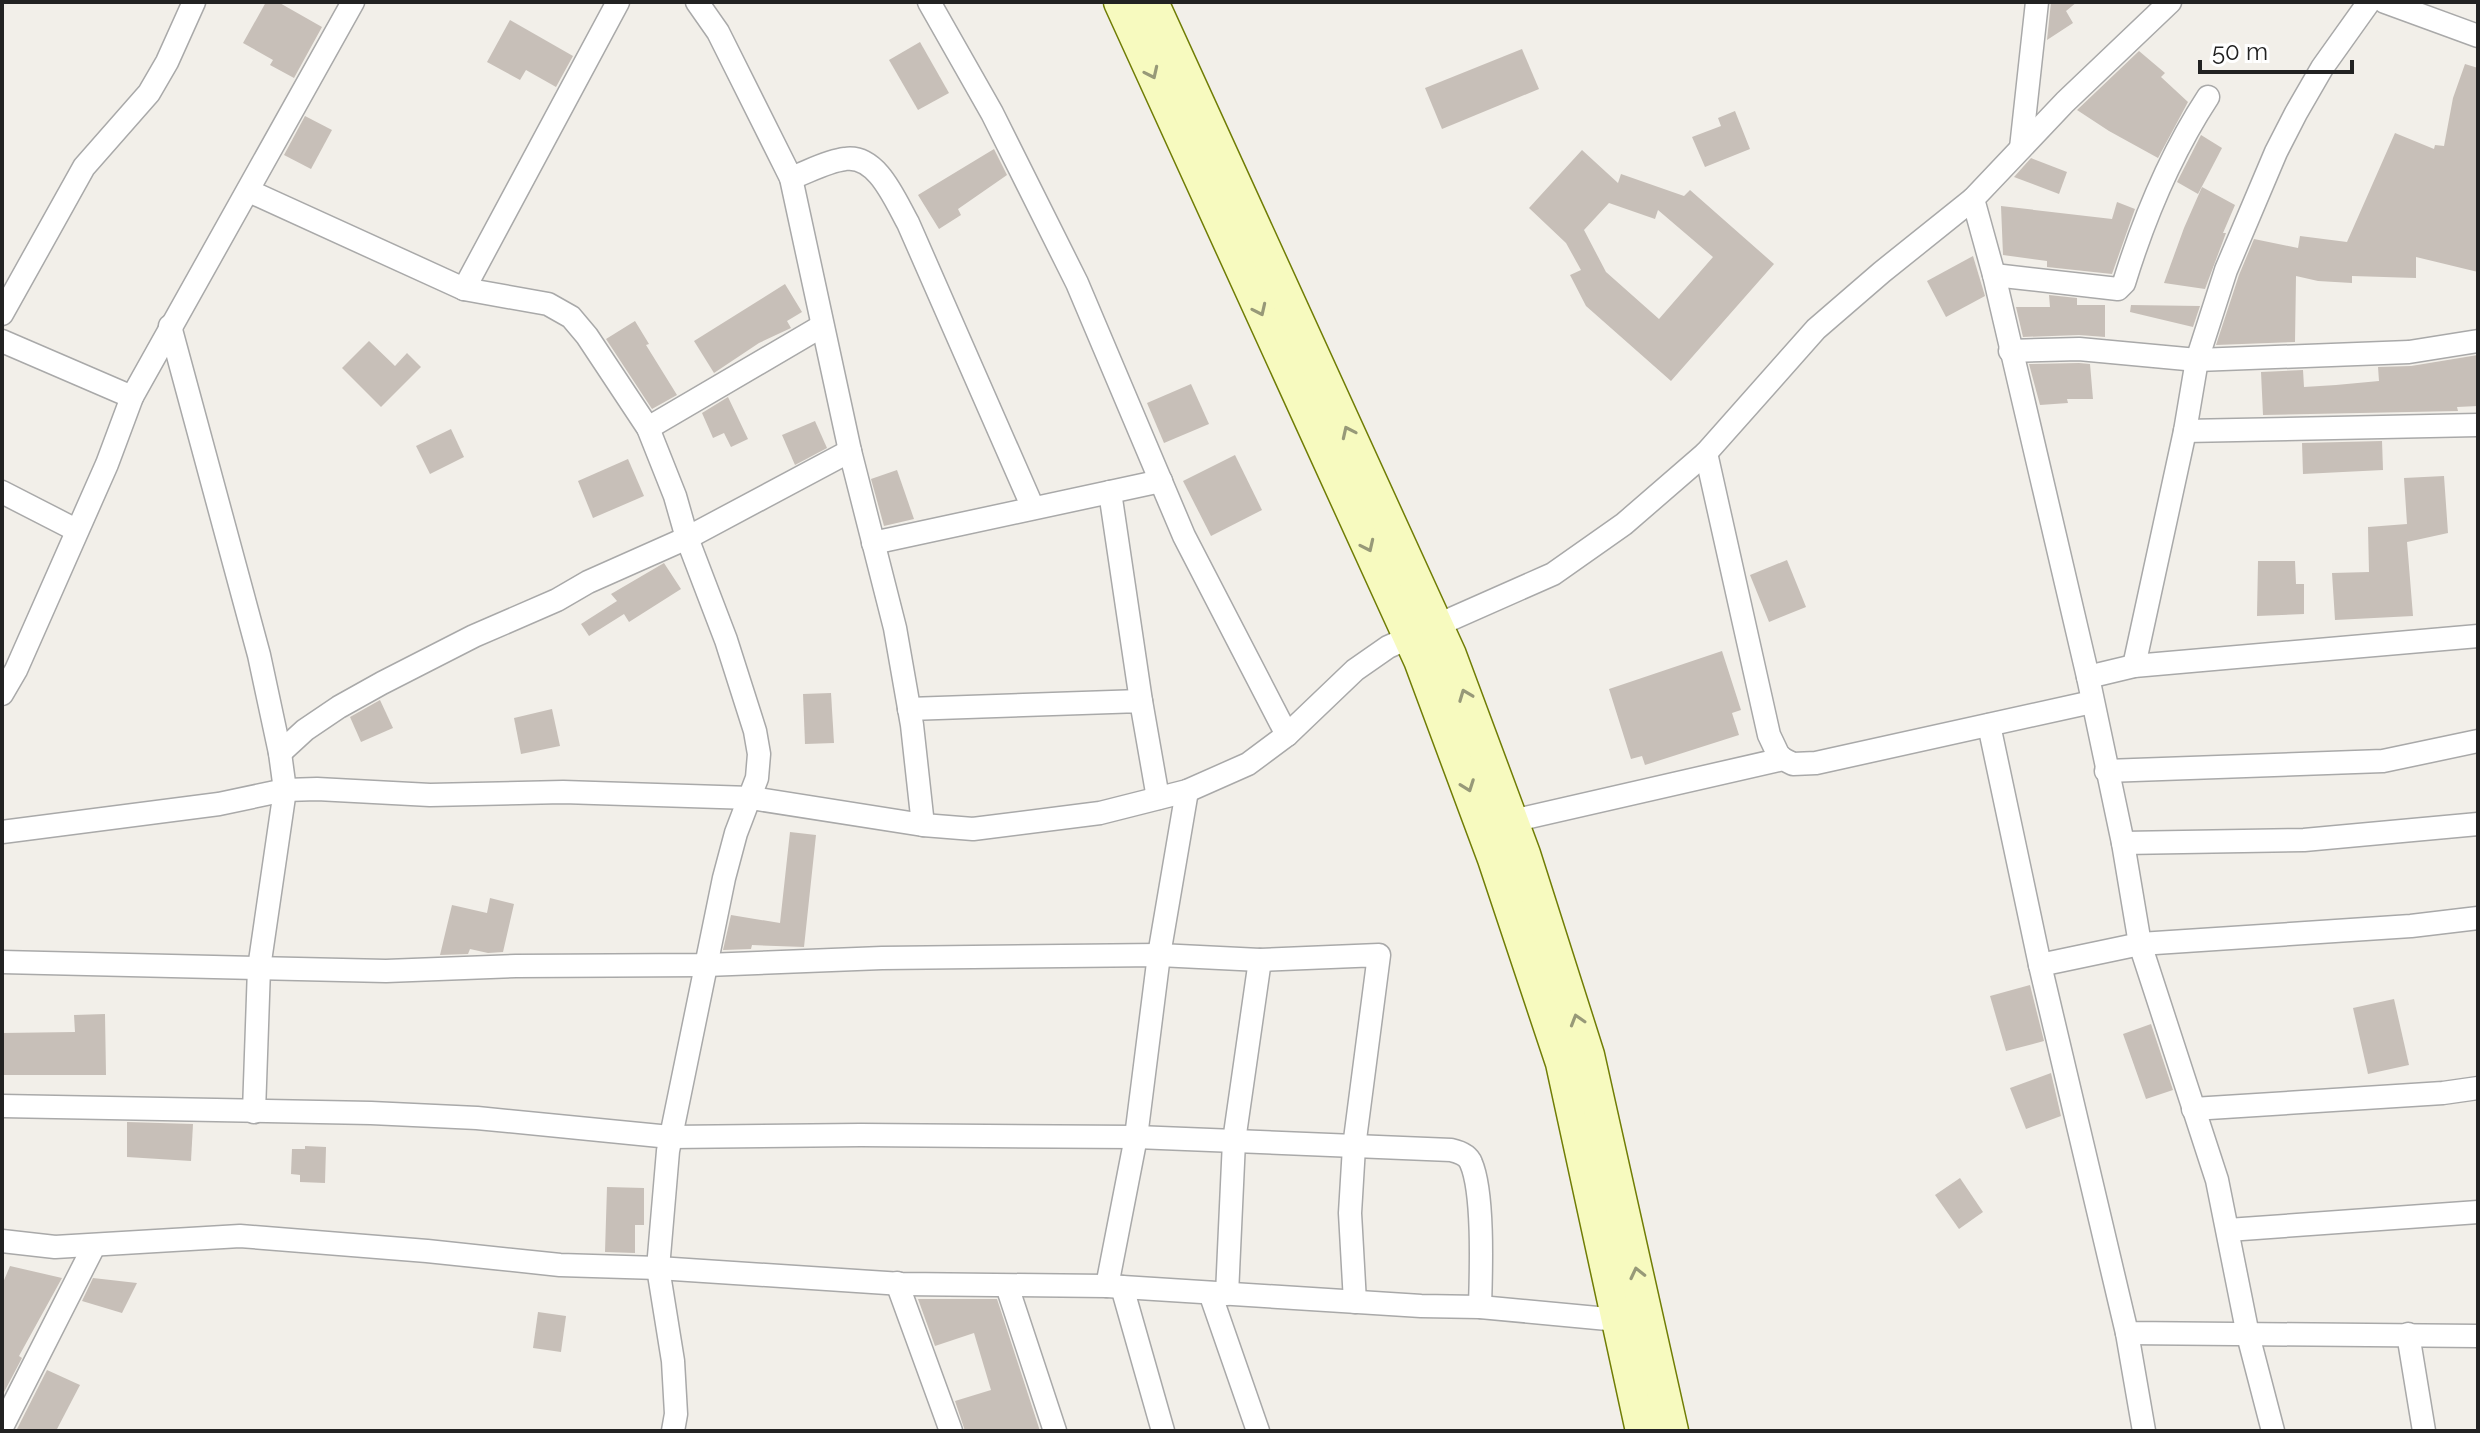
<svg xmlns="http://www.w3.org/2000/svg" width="2480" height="1433" font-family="Raleway,sans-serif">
<rect width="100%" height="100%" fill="#f2efe9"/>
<!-- building -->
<g fill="#c7bfb8" fill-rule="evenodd">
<path d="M266,2H278L322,27L294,78L270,65L273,60L243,43Z"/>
<path d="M2051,2H2077L2066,11L2073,23L2047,40Z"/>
<path d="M510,20L573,56L556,87L526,70L520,80L487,62Z"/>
<path d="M920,42L949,93L918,110L889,60Z"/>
<path d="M1522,49L1539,89L1442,129L1425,88Z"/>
<path d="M2139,51L2165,73L2161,77L2188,102L2158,158L2109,131L2077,110Z"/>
<path d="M2465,64L2478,68V272L2416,257V278L2352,276V283L2318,281L2296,276L2295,342L2216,345L2239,275L2254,239L2298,248L2300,236L2347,242L2395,133L2434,149L2435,145L2444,146L2453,98Z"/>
<path d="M1735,111L1750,149L1705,167L1692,137L1721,126L1718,118Z"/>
<path d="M305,116L332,130L311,169L284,155Z"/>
<path d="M2201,135L2222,148L2198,194L2177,182Z"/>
<path d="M994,149L1007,175L958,209L961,215L939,229L918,195Z"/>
<path d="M1582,150L1618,183L1621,174L1684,196L1690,190L1774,264L1671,381L1586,306L1570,275L1581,270L1566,243L1529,208ZM1609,203L1655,219L1658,210L1713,257L1659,319L1606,272L1584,230Z"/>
<path d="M2031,158L2067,172L2059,194L2014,177Z"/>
<path d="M2202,187L2235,205L2223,233H2226L2205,289L2164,283L2184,228Z"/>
<path d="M2117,202L2135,209L2112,274L2047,267V261L2003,255L2001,206L2112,219Z"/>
<path d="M1973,256L1985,296L1946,317L1927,281Z"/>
<path d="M785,284L802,312L787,321L791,328L759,343L714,373L694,341Z"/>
<path d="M2049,295L2077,298V305H2105V337L2079,335L2023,337L2016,307H2050Z"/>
<path d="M2131,305L2200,306L2193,327L2130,312Z"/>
<path d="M635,321L649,344L646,345L677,395L652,409L606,339Z"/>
<path d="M369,341L395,366L407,353L421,367L381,407L342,368Z"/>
<path d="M2478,355V406L2457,407L2458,411L2263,415L2261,372L2303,370L2304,387L2336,385L2379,381L2378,367L2411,366Z"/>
<path d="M2079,363L2090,364L2093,399H2067L2068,403L2040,405L2029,364Z"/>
<path d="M1191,384L1209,424L1164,443L1147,403Z"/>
<path d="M728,397L748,439L731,447L724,433L713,438L702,413Z"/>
<path d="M815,421L827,448L795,465L782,435Z"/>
<path d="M451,429L464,457L430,474L416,446Z"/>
<path d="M2382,441L2383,470L2303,474L2302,443Z"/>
<path d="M1235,455L1262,510L1211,536L1183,481Z"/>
<path d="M628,459L644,496L593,518L578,481Z"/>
<path d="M897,470L914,519L884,526L871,479Z"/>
<path d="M2444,476L2448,533L2407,542L2413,616L2335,620L2332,573L2369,572L2368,527L2407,524L2404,478Z"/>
<path d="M1787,560L1806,607L1769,622L1750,575Z"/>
<path d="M2258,561H2295L2296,584H2304V614L2257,616Z"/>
<path d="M664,563L681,589L629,622L624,614L589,636L581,624L617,601L611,594Z"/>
<path d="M1722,651L1741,710L1732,713L1739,735L1645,765L1642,756L1631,759L1609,689Z"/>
<path d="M831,693L834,743L805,744L803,694Z"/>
<path d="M380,700L393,728L361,742L350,717Z"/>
<path d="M552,709L560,746L521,754L514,718Z"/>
<path d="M790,832L816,835L804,947L752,945L751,949L723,950L731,915L780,923Z"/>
<path d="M490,898L514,904L503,952L488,953L470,949L468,954L440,955L452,905L487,913Z"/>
<path d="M2030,985L2044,1041L2006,1051L1990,996Z"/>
<path d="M2394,999L2409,1065L2368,1074L2353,1008Z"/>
<path d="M105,1014L106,1075H2V1033L75,1032L74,1015Z"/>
<path d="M2151,1024L2173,1090L2146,1099L2123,1034Z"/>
<path d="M2051,1073L2061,1116L2026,1129L2010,1088Z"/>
<path d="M127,1122L193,1124L191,1161L127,1157Z"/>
<path d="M305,1146L326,1147L325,1183L300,1182V1175L291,1174L292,1149H305Z"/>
<path d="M1960,1178L1983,1212L1959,1229L1935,1195Z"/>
<path d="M607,1187L644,1188V1225H635V1253L605,1252Z"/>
<path d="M10,1266L62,1278L19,1356L22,1358L2,1396V1285Z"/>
<path d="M93,1278L137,1283L122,1313L82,1301Z"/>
<path d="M918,1299H997L1040,1431H965L955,1401L991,1390L974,1333L935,1346Z"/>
<path d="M538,1312L566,1316L561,1352L533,1348Z"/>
<path d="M47,1370L80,1385L56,1431H16Z"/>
</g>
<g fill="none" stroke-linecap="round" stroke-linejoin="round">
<defs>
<g id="street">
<path d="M697,2L718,32L791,178L850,451L895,628L912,725L923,825"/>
<path d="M929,2L992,113L1077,283L1184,536L1287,735"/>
<path d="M2170,2L2065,102L1973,199L1994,275L2088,677L2123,843L2140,944L2217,1180L2248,1335L2273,1431"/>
<path d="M2385,2L2478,36"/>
<path d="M2021,148L2037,2"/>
<path d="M791,178C808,172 827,161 845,159C877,154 895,200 908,223L1033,508"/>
<path d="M249,191L464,289L548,304L571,317L587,336L648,428L675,496L687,538L726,640L755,731L759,754L757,778L736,833L724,878L668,1151L658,1268L673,1361L676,1414L673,1431"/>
<path d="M1994,275L2118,289L2124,283C2144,218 2170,155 2208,97"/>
<path d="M464,289L618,2"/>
<path d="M2,314L84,167L149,93L167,62L194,2"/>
<path d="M170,326L259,655L280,753L285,790L259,968L254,1112"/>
<path d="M2,341L132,397"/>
<path d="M2010,351L2079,349L2197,360L2409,352L2478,341"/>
<path d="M648,428L822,326"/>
<path d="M2185,431L2478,425"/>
<path d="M1706,453L1769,735L1778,754L1783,759"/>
<path d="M2,492L76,530"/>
<path d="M1110,492L1141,701"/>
<path d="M873,543L1161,481"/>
<path d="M2134,666L2185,431L2197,360L2226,270L2276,152L2296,113L2322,68L2369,2"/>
<path d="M2088,677L2134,666L2478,636"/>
<path d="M2,694L16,670L107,464L132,397L353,2"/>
<path d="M909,709L1141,701L1158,798"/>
<path d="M1989,725L2040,965"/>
<path d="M280,753L305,730L339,707L382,683L474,636L557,600L588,582L687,538L850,451"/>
<path d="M2106,771L2383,761L2478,741"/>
<path d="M1512,821L1783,759L1793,764L1816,763L2092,702"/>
<path d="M2,832L219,804L285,790L317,789L430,795L563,792L751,798L923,825L973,829L1100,813L1187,791L1248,764L1287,735L1355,670L1388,647L1553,574L1624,524L1706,453L1816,329L1882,272L1973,199"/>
<path d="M2123,843L2304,840L2478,824"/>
<path d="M2478,918L2411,926L2140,944L2040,965L2127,1333L2478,1336"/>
<path d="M2,962L386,971L516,966L706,965L882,958L1159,955L1260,960L1379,955L1354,1147L1350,1213L1355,1302"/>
<path d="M2,1106L371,1113L477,1118L670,1137L861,1135L1136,1137L1451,1150C1460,1152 1468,1155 1471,1163C1484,1193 1481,1273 1480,1307"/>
<path d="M2193,1109L2443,1093L2478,1088"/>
<path d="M2228,1230L2478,1212"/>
<path d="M2,1241L55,1247L240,1236L427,1251L560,1265L658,1268L902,1284L1107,1286L1421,1306L1480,1307L1629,1321"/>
<path d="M897,1283L951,1431"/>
<path d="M1007,1286L1055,1431"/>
<path d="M1107,1286L1136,1137L1159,955L1187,791"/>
<path d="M1122,1287L1163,1431"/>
<path d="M1210,1293L1258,1431"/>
<path d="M1227,1294L1234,1141L1260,960"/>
<path d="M2127,1333L2144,1431"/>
<path d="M2408,1334L2424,1431"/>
<path d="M2,1427L94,1246"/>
</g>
<g id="secondary">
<path d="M1120,2L1420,660L1494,859L1562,1063L1642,1431"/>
<path d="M1152,2L1450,655L1524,854L1588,1055L1672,1431"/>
</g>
</defs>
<!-- street casing -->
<use href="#street" stroke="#a9a9a9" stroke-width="25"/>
<!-- secondary casing -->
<use href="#secondary" stroke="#707d05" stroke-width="35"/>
<!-- street -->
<use href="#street" stroke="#fff" stroke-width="22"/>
<!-- secondary -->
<use href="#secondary" stroke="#f7fabf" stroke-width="32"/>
</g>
<!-- one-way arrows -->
<defs><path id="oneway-chevron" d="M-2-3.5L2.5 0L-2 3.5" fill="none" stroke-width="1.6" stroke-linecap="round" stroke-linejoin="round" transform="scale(2)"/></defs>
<g stroke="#979978">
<use href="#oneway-chevron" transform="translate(1152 73) rotate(65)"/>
<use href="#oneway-chevron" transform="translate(1260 310) rotate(65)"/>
<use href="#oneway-chevron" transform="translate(1348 432) rotate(-115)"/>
<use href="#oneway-chevron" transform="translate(1368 546) rotate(65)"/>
<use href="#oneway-chevron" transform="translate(1465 695) rotate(-111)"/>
<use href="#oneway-chevron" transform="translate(1468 786) rotate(70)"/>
<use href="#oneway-chevron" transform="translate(1577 1020) rotate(-107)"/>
<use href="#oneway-chevron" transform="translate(1637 1273) rotate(-103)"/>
</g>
<!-- border -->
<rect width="2480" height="1433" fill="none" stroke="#222222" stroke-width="8"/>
<!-- scale -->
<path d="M2200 60v12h152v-12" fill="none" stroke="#222222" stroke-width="4"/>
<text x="2212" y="60" font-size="24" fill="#222222" stroke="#ffffff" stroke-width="6" paint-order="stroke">50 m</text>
</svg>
